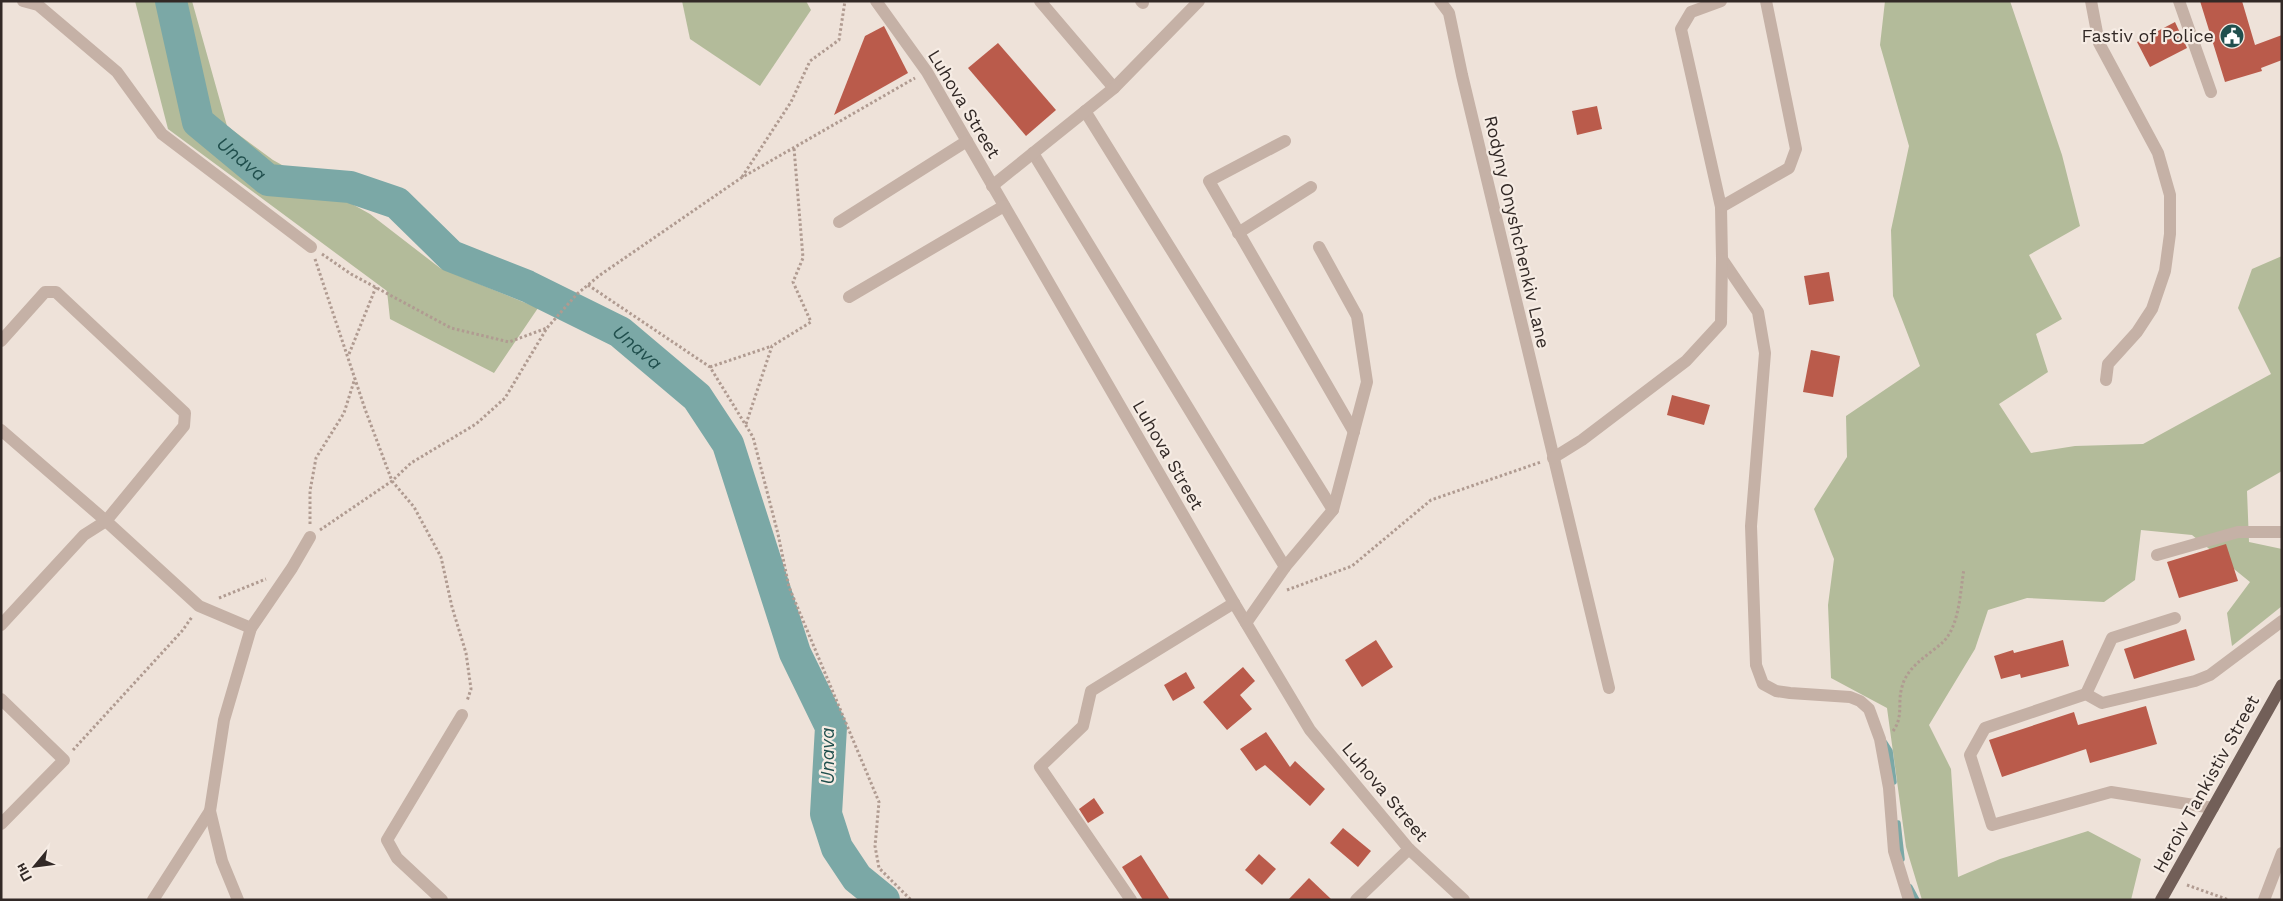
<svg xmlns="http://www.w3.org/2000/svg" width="2283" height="901" font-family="'Work Sans',sans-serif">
<rect width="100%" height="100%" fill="#eee2d9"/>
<!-- green -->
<g fill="#b3bb9a">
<path d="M135,1H192L227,126L273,160L370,214L440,268L538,308L494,373L390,319L387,291L168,129Z"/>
<path d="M682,1H806L811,10L760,86L690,39Z"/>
<path d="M1885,1H2010L2062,155L2080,226L2029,255L2062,319L2036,334L2048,372L1999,404L2031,453L2075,446L2143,444L2271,374L2238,308L2252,269L2282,256V471L2247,491L2249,542L2282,549V606L2232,646L2227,613L2250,582L2192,535L2141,530L2135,580L2104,602L2027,598L1988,610L1975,649L1929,725L1951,769L1958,877L2000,859L2088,831L2141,859L2131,900H1922L1906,847L1887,708L1831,678L1828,605L1834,559L1814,509L1847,457L1846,416L1920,366L1893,296L1891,230L1909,146L1880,45Z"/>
</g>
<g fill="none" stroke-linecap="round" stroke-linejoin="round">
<!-- stream -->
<g stroke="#7ba8a6" stroke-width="5.5">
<path d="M1885,743L1890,751L1894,782"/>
<path d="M1898,823L1902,859"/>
<path d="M1910,887L1917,900"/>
</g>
<!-- river -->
<path stroke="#7ba8a6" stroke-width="32" id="s1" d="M171,1L198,122L268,180L350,187L397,203L451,256L527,286L620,332L697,397L728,444L795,653L831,727L826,814L837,848L857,878L884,900"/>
</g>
<!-- building -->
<g fill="#ba5b4b">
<path d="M2200,1H2242L2255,45L2282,35V60L2261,68L2262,71L2225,82Z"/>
<path d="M2175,22L2187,48L2150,67L2137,42Z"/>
<path d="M884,26L908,73L834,115L865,36Z"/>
<path d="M998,43L1056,110L1026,136L968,68Z"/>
<path d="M1597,106L1602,129L1577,135L1572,111Z"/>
<path d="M1829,272L1834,301L1809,305L1804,276Z"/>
<path d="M1811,350L1840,356L1833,397L1803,392Z"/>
<path d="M1672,395L1710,405L1704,425L1667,415Z"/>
<path d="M2226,544L2238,581L2179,598L2167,562Z"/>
<path d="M2186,629L2195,660L2134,679L2124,649Z"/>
<path d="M1376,640L1393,667L1362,687L1345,660Z"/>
<path d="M2063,640L2069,666L2021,678L2020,674L2001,679L1994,656L2013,650L2014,653Z"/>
<path d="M1243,667L1255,681L1240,695L1252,709L1227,730L1203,702Z"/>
<path d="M1186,672L1195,688L1173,701L1164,685Z"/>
<path d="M2146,706L2157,744L2090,763L2086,749L2002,777L1989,740L2074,712L2078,725Z"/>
<path d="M1266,732L1290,767L1295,761L1325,789L1310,806L1265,765L1256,771L1240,749Z"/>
<path d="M1094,798L1104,813L1088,823L1079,809Z"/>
<path d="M1343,828L1371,851L1358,867L1330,843Z"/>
<path d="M1259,854L1276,869L1262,885L1245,870Z"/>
<path d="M1141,855L1170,900H1143L1122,867Z"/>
<path d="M1309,878L1332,900H1288Z"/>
</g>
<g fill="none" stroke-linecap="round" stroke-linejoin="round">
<!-- path -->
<g stroke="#b09b91" stroke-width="3" stroke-dasharray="2.5 2.5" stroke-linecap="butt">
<path d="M742,177L791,102L810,61L839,40L845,1"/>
<path d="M322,254L351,274L451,328L509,342L547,328"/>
<path d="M315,259L365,409L392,481L414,507L441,557L452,607L466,653L471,689L467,701"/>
<path d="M588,285L710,367L753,437L778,534L789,587L879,802L875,846L879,868L911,900"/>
<path d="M349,354L376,287"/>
<path d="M710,367L772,346"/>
<path d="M746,424L772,346L811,322L793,282L803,258L794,148"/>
<path d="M310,524V491L316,458L344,413L355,378"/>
<path d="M320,530L392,481L411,463L476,424L505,398L547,328L577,294L600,275L741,178L915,78"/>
<path d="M1287,590L1352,566L1431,500L1541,462"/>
<path d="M219,598L266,579"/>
<path d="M1893,731C1904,716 1897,703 1902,687C1907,666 1929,655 1943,642C1960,625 1960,591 1964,569"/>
<path d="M73,750L182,631L192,617"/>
<path d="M2187,885L2229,900"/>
</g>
<!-- minor -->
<g stroke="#c5b1a6" stroke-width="12">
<path d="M23,1L38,5L117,72L162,134L311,247"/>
<path d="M876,1L927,72L1234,603L1310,730L1409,849L1464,900"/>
<path d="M1040,1L1114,88"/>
<path d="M1141,1L1143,3"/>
<path d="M1440,1L1449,13L1462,75L1609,688"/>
<path d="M1721,1L1691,12L1681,29L1721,207L1722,259L1758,312L1765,353L1751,526L1756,665L1763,684L1776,691L1790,693L1850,697L1860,701L1869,709L1880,739L1889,788L1894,851L1909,900"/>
<path d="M2091,1L2099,43L2158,153L2170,195V234L2165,271L2152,309L2137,332L2108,364L2106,380"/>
<path d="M2179,1L2211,92"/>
<path d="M1085,111L1333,510"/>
<path d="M1285,141L1209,181L1354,432"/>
<path d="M1033,153L1285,567"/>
<path d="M992,186L1114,88L1199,1"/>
<path d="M1721,207L1789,168L1796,149L1766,1"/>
<path d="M839,222L967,141"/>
<path d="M1238,233L1311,187"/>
<path d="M849,297L1004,206"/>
<path d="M1,341L45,292H56L185,413L184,426L106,521L84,535L1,625"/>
<path d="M1,430L106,521L199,606L251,628"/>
<path d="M1553,458L1582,440L1686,361L1721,323L1722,259"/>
<path d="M2157,555L2238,532H2282"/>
<path d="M1246,623L1285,567L1333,510L1367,382L1357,316L1319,247"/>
<path d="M2086,694L2112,638L2175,618"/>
<path d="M1,699L64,760L1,824"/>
<path d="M2213,808L2111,792L1992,825L1970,755L1985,728L2086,694L2102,703L2195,681L2210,675L2282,621"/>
<path d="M153,900L210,811"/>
<path d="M238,900L222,861L210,811L224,720L251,628L292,568L310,537"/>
<path d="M442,900L397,858L387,840L462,715"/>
<path d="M1131,900L1040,767L1083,726L1091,691L1234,603"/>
<path d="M1356,900L1409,849"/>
<path d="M2264,900L2282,853"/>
</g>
<!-- major -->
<path stroke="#725f58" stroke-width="12" d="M2161,900L2282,685"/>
</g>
<!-- icons -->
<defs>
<symbol id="civic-disc" viewBox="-11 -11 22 22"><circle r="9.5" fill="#204f4d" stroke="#f6ece4"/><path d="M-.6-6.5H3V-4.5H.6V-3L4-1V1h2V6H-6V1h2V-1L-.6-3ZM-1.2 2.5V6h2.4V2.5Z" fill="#fff"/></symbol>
</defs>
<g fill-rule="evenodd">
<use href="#civic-disc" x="2218" y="22" width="28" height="28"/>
</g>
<g text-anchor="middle" stroke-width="4.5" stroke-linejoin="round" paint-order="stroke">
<!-- poi labels -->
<g font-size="18" fill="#322926" stroke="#f6ece4" text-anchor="end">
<text x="2214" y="42">Fastiv of Police</text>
</g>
<!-- street labels -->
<g font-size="18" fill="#322926" stroke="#f6ece4">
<text transform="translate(964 104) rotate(59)" y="6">Luhova Street</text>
<text transform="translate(1517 232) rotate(77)" y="6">Rodyny Onyshchenkiv Lane</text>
<text transform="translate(1168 455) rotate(60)" y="6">Luhova Street</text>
<text transform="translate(2206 784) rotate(-61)" y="6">Heroiv Тankistiv Street</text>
<text transform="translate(1385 792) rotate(50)" y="6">Luhova Street</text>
</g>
<!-- water labels -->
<g font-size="19" font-style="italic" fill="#204f4d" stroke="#f6ece4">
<text dy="7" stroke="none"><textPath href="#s1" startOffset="181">Unava</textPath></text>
<text dy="7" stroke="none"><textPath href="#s1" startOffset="631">Unava</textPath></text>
<text transform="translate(827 756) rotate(-90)" y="7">Unava</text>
</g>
</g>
<!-- border -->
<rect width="2283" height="901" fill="none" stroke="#322926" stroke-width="5"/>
<!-- north arrow -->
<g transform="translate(35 866) rotate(241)" stroke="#f6ece4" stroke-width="4" paint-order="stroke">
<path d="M0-4L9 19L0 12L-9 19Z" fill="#322926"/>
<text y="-8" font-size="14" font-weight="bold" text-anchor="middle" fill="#322926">Пн</text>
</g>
</svg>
